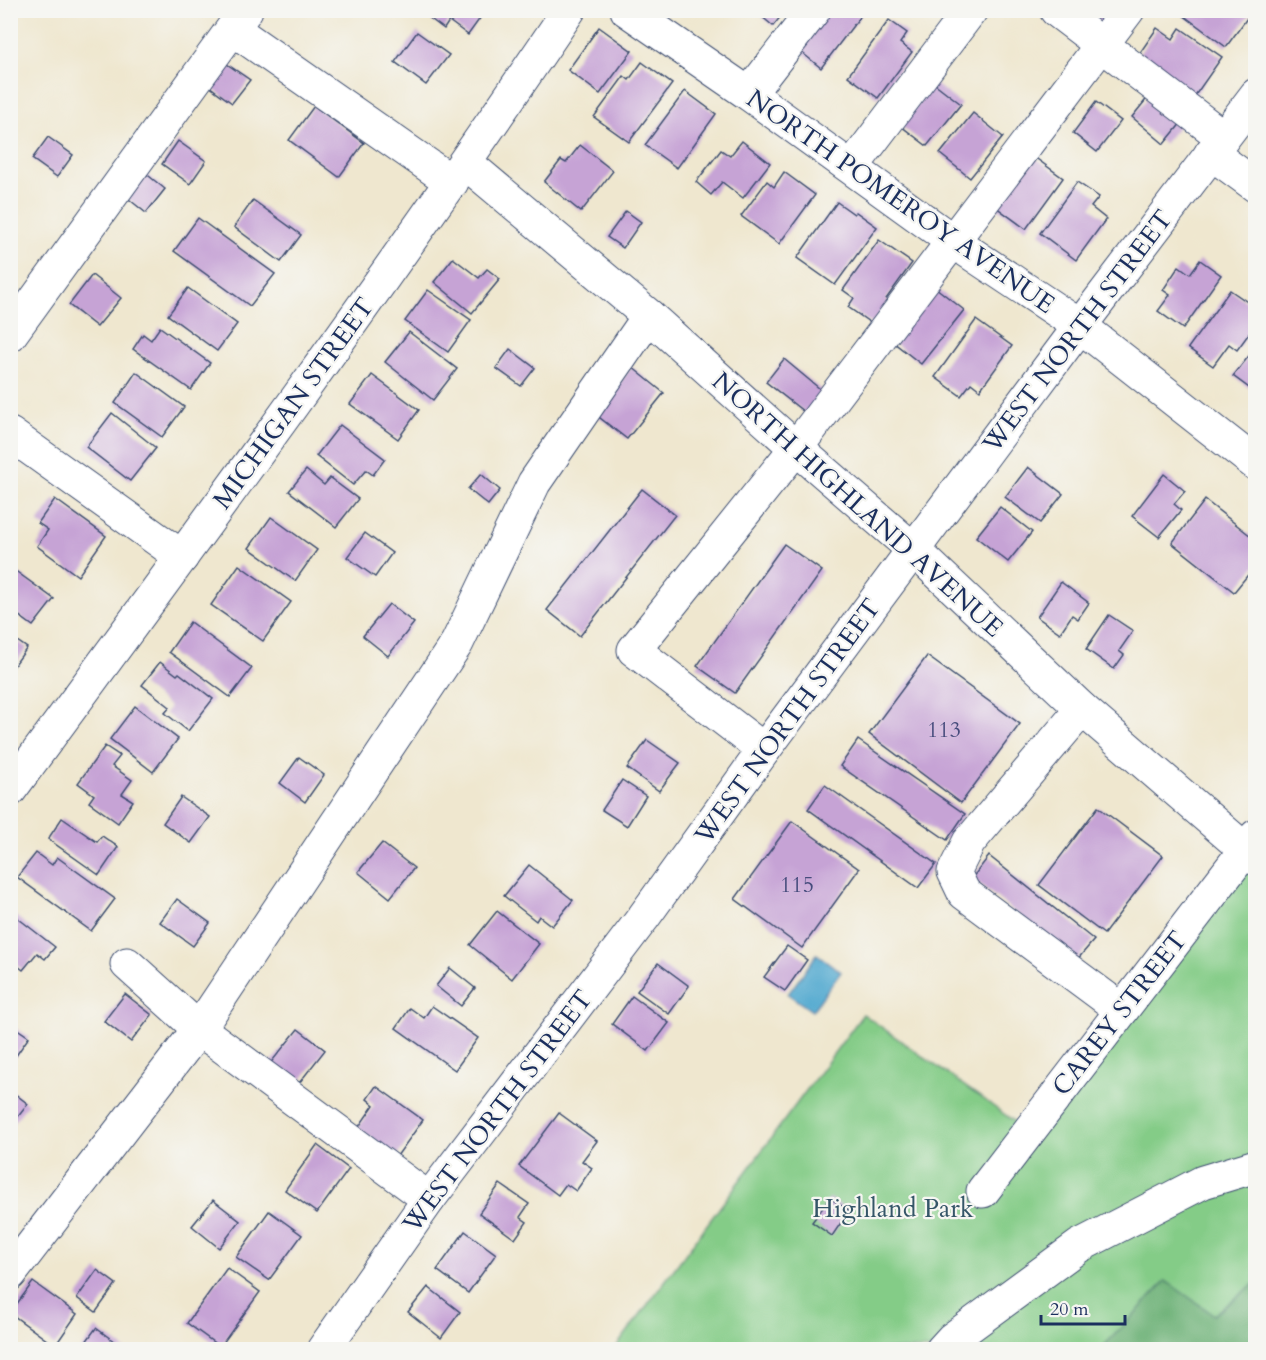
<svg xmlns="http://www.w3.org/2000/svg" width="1266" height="1360" font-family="Cardo,serif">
<rect width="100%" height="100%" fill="#f6f6f2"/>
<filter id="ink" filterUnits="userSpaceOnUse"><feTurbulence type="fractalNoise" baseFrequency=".0167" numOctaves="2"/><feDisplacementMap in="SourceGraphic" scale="12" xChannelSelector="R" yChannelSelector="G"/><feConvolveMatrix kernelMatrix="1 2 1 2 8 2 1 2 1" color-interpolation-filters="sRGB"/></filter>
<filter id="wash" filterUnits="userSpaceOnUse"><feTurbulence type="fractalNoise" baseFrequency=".008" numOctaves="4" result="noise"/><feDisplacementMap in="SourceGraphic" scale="24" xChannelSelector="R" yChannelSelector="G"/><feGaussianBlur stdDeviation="1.35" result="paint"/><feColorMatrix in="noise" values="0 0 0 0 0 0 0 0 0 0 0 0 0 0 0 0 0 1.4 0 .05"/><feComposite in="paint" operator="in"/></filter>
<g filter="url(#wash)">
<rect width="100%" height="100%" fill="#efe7cf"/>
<!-- green -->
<path fill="#84cc87" stroke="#507e72" stroke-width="1.5" d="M1255,859V1283L1214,1315L1166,1282L1101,1349L614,1350L863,1014L1028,1131Z"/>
<!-- forest -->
<path fill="#6bb074" stroke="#437069" stroke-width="1.5" d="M1166,1281L1214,1315L1255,1283V1349H1101Z"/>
<!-- water -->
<path fill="#54aad0" stroke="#386c97" stroke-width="1.5" d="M817,954L841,972L812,1011L788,994Z"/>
<g id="blocks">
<!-- building -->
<g fill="#c6a3d5">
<path d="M419,10H486L468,35L449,21L444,29Z"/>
<path d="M754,10H786L773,26Z"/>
<path d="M824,10H865L821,68L795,47Z"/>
<path d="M1082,10H1117L1105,27Z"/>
<path d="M1180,10H1253L1226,47L1179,12Z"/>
<path d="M889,20L907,33L900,43L912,52L878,98L848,76Z"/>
<path d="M599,27L632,51L600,94L568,70Z"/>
<path d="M1157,28L1173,39L1180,28L1222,57L1194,97L1137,57Z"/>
<path d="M417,32L449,55L426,85L395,62Z"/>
<path d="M221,60L250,80L232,103L205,83Z"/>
<path d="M642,62L672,84L629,142L594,117L624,76L629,80Z"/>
<path d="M934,83L961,104L927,146L901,126Z"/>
<path d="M685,91L716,114L677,168L645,145Z"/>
<path d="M1149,96L1182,122L1164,144L1132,117Z"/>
<path d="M1096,102L1121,121L1097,152L1073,133Z"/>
<path d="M314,106L364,143L339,177L289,140Z"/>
<path d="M973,113L1003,137L970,178L940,154Z"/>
<path d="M48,137L73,155L57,177L32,159Z"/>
<path d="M178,141L206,161L190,184L162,164Z"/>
<path d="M742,141L770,163L743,198L722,182L711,195L696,182L721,150L730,156Z"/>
<path d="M580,145L613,171L581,212L544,182L561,160L566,163Z"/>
<path d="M1030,154L1063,178L1026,229L992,204Z"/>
<path d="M144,172L165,189L146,213L125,196Z"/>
<path d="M784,172L815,195L779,244L741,216L767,181L774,187Z"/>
<path d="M1077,182L1099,197L1091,207L1106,219L1076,260L1040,233Z"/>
<path d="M253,200L301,235L281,262L234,227Z"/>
<path d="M837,202L854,214L856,212L877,227L835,285L797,258Z"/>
<path d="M626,211L641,222L623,248L607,237Z"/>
<path d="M198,218L275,274L250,306L174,251Z"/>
<path d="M879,240L912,263L886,299L889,301L872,324L848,307L854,298L843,290Z"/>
<path d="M453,258L479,278L487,269L500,279L472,313L434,282Z"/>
<path d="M1200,260L1221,275L1183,329L1158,311L1170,295L1163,290L1179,266L1190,274Z"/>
<path d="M92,275L121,298L97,327L69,305Z"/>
<path d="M931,284L964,310L921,364L893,342Z"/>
<path d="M188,288L237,324L217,351L168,315Z"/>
<path d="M428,290L471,320L448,352L405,321Z"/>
<path d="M1230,290L1256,308V324L1237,350L1229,344L1213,366L1188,348Z"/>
<path d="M976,320L1012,346L980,390L971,383L961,396L935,377Z"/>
<path d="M160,327L210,363L191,390L133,349L143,334L151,340Z"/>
<path d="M409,332L457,369L433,400L385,362Z"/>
<path d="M1256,347V393L1233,376Z"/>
<path d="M510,349L535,368L521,386L496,368Z"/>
<path d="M784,359L826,394L808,415L766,382Z"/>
<path d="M632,367L664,393L627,439L595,414Z"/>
<path d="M136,372L184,407L162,437L115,403Z"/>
<path d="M372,375L419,410L398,439L350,404Z"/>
<path d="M112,413L156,448L130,481L86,447Z"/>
<path d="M340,425L385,459L373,475L366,470L353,485L316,456Z"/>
<path d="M1028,467L1063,494L1040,523L1005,497Z"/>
<path d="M306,470L324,485L330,478L358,499L336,527L289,491Z"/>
<path d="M481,474L500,490L488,505L468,489Z"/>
<path d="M1164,474L1185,491L1174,504L1181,510L1159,537L1132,516Z"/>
<path d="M642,489L675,515L580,636L547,610Z"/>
<path d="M55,499L106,536L78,576L37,546L48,530L38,523Z"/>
<path d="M1205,500L1256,540V565L1234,592L1172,543Z"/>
<path d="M1000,507L1032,532L1008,562L976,537Z"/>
<path d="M271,517L317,550L295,581L249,548Z"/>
<path d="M365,533L392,553L375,577L347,557Z"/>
<path d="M784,544L822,571L735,693L697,666Z"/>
<path d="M239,565L291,602L263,641L211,605Z"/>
<path d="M10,567L54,599L33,626L10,609V589L12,586L10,585Z"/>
<path d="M1061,582L1089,603L1078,619L1072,615L1060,633L1037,617Z"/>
<path d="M389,604L414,623L388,656L363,636Z"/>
<path d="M1109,615L1133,631L1119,651L1124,655L1114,669L1086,649Z"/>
<path d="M190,622L252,668L230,697L169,652Z"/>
<path d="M10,636L27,648L10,671Z"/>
<path d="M927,656L1020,724L961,803L869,734Z"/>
<path d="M160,662L177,675L179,673L213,699L188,731L165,713L170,707L142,685Z"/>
<path d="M135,706L178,739L153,772L110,739Z"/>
<path d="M647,740L680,763L659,791L627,768Z"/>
<path d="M858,740L965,814L947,840L840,766Z"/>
<path d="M105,746L120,756L112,766L132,780L122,794L133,801L118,823L89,802L94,795L78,783Z"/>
<path d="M299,757L324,775L305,802L280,783Z"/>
<path d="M622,780L646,796L627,826L602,810Z"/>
<path d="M825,785L936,864L918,888L808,809Z"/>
<path d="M181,797L210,817L191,843L163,823Z"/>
<path d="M1098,807L1163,856L1104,934L1039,885Z"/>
<path d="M62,818L97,842L102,836L118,847L99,875L48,839Z"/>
<path d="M792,821L859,869L802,948L735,899Z"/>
<path d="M382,843L414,868L390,898L358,872Z"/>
<path d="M36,853L52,865L57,857L115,899L91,931L17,877Z"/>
<path d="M989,856L1094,940L1076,961L972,878Z"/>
<path d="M529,865L573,900L552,926L539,916L536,921L504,896Z"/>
<path d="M177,899L210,923L193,946L160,922Z"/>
<path d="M497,911L539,944L512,979L470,945Z"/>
<path d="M10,912L55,947L45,959L37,953L23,970L10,960Z"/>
<path d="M787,946L807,960L785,991L764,977Z"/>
<path d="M658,963L689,986L669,1014L637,991Z"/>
<path d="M450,968L475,988L461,1006L436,986Z"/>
<path d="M125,994L152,1015L131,1042L104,1021Z"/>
<path d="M632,996L669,1023L648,1051L612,1024Z"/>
<path d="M432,1006L478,1038L455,1070L396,1028L410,1008L424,1018Z"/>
<path d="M10,1024L29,1037L13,1060L10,1058Z"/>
<path d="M298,1029L325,1050L296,1087L268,1066Z"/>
<path d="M376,1086L423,1120L397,1156L358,1128L374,1105L367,1099Z"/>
<path d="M10,1090L28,1104L10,1127Z"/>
<path d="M559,1113L597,1141L582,1161L592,1168L576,1191L566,1184L558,1195L519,1166Z"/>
<path d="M317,1145L349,1169L317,1213L285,1190Z"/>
<path d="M500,1184L529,1204L520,1217L527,1222L515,1239L479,1213Z"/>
<path d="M830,1198L849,1211L832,1236L812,1222Z"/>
<path d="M213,1200L240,1221L219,1248L192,1226Z"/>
<path d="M269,1211L302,1235L269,1280L236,1257Z"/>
<path d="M465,1231L496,1254L468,1293L437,1270Z"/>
<path d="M227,1268L260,1292L220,1347L187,1323Z"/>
<path d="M97,1270L116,1284L96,1312L77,1298Z"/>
<path d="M33,1282L77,1314L55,1346L10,1313Z"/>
<path d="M428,1287L460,1312L441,1338L408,1312Z"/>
<path d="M96,1328L126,1350H80Z"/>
</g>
</g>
</g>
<g filter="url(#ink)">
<use href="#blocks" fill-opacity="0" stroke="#3b4b6f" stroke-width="1.5"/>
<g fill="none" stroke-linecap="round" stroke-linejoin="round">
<defs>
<g id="minor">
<path d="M627,10L749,94L954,242L1080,326L1256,464"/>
<path d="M1056,10L1223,137"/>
<path d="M233,29L452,182"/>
<path d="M749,94L814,10"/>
<path d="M1211,153L1256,186"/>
<path d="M466,163L649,316L796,448L914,550L1082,709L1256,859"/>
<path d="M852,167L971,10"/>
<path d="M10,335L246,10"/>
<path d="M10,434L182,557"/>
<path d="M1082,709L969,842L954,872L964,893L1122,1010"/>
<path d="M764,750L634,650L796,448L1128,10"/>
<path d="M10,790C200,533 390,275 569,10"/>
<path d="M127,964L199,1029L429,1199"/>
<path d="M983,1191L1256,836"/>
<path d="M10,1274L199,1029L457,643L534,483L649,316"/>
<path d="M323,1350L429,1199L643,918L764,750L1080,326L1256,95"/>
</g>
<path id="major" d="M942,1350L952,1339L1079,1246L1203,1182L1256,1166"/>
</defs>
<!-- minor casing -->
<use href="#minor" stroke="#3b4b6f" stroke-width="35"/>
<!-- major casing -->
<use href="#major" stroke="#3b4b6f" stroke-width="35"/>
<!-- minor -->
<use href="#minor" stroke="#fff" stroke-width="33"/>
<!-- major -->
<use href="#major" stroke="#fff" stroke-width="33"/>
</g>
</g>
<g text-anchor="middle" stroke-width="4.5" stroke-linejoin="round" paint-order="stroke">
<!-- number labels -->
<g font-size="22" fill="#464c7c">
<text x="944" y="737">113</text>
<text x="797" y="892">115</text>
</g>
<!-- street labels -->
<g font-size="26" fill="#1b2f5e" stroke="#f6f6f2">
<text transform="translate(901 201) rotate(35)" y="9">NORTH POMEROY AVENUE</text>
<text transform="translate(1077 331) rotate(-53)" y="9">WEST NORTH STREET</text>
<text transform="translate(293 403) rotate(-54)" y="9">MICHIGAN STREET</text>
<text transform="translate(858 504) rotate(42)" y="9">NORTH HIGHLAND AVENUE</text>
<text transform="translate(787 721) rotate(-54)" y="9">WEST NORTH STREET</text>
<text transform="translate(1119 1013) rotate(-52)" y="9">CAREY STREET</text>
<text transform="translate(497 1111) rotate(-53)" y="9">WEST NORTH STREET</text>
</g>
<!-- park labels -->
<g font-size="26" fill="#355668" stroke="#f6f6f2">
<text x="893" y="1217">Highland Park</text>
</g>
</g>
<!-- margin -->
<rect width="1266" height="1360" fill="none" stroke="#f6f6f2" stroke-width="36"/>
<!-- scale -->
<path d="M1041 1315v9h84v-9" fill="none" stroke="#1b2f5e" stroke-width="3"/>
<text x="1050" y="1315" font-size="18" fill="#1b2f5e" stroke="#f6f6f2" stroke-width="4.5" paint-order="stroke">20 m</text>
</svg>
